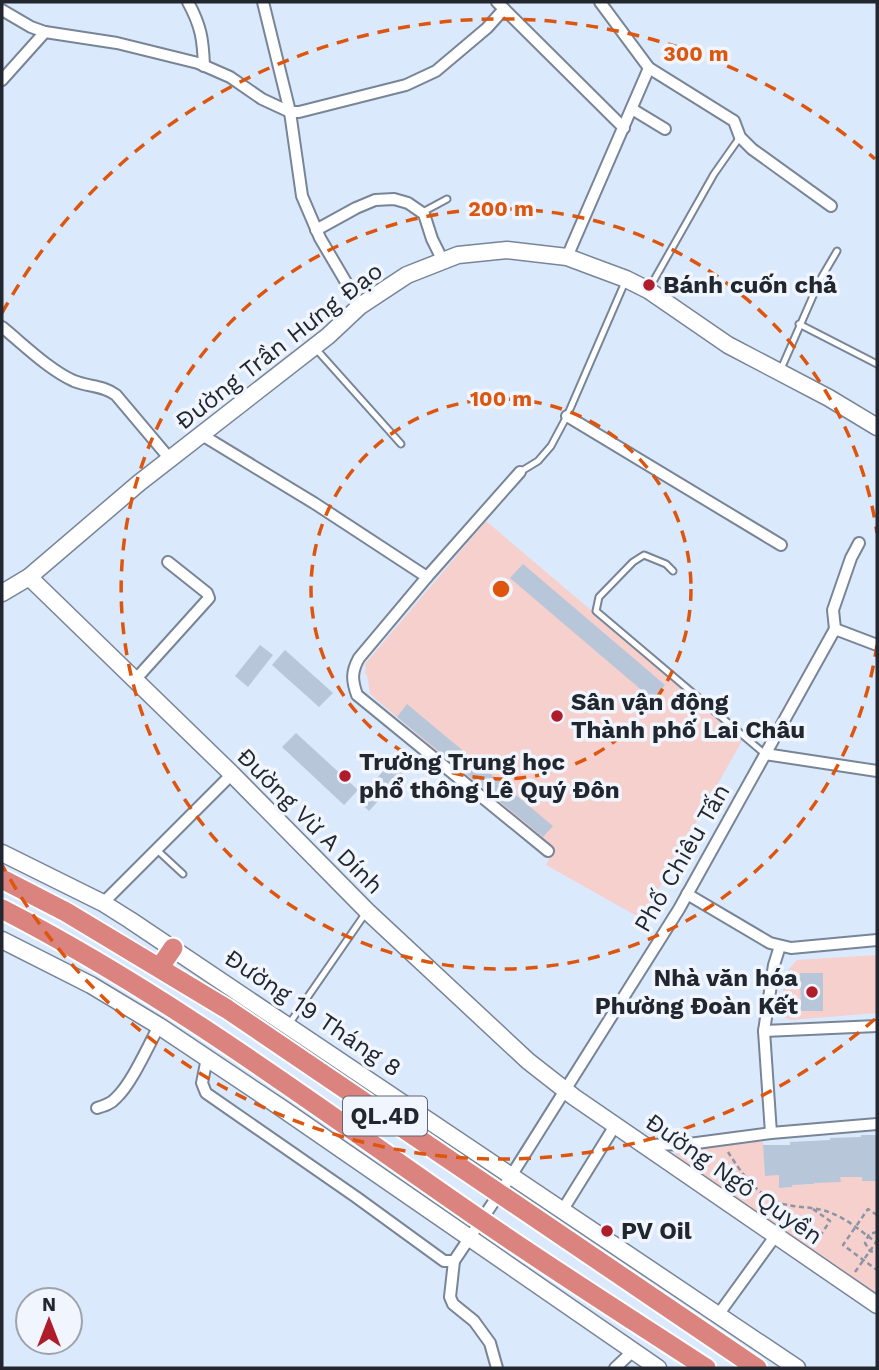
<svg xmlns="http://www.w3.org/2000/svg" width="879" height="1370" font-family="'Work Sans',sans-serif">
<rect width="100%" height="100%" fill="#dbe9fd"/>
<!-- green -->
<g fill="#f6d0cd">
<path d="M486,521L743,739L642,919L546,865L553,851L370,694L367,675L364,672L366,670L365,664Z"/>
<path d="M877,955V1013L790,1020L783,1016L781,1004L787,971L797,960Z"/>
<path d="M763,1141L765,1175H779L780,1188L792,1187V1180H803V1185L813,1184V1163L840,1182V1177H851L862,1170V1181H877V1299L678,1159L675,1153L677,1150L687,1148Z"/>
</g>
<!-- building -->
<g fill="#b8c6d9">
<path d="M523,564L665,685L652,699L510,578Z"/>
<path d="M260,645L273,655L248,687L235,676Z"/>
<path d="M285,650L333,693L319,707L272,665Z"/>
<path d="M407,704L553,826L543,837L397,717Z"/>
<path d="M296,733L358,790L344,805L282,747Z"/>
<path d="M396,757L408,768L369,811L357,800Z"/>
<path d="M800,973H823V1011H801Z"/>
<path d="M861,1135H877V1181H862V1177H840L841,1182L814,1183V1184L792,1185V1187L779,1188V1175L765,1176L763,1145H790V1142L830,1140V1138L861,1137Z"/>
</g>
<g fill="none" stroke-linecap="round" stroke-linejoin="round">
<defs>
<g id="lane">
<path d="M421,213L447,199"/>
<path d="M650,287L714,174L740,137"/>
<path d="M799,324L877,364"/>
<path d="M316,349L401,444"/>
<path d="M781,369L820,280L837,251"/>
<path d="M520,472L538,461L551,446L567,416L625,282"/>
<path d="M673,571L666,564L644,555L633,562L599,597L596,611L765,754"/>
<path d="M156,849L183,874"/>
<path d="M289,1024L365,914"/>
</g>
<g id="street">
<path d="M188,2C201,26 203,39 204,66"/>
<path d="M263,2L290,112L302,196L320,238L360,306"/>
<path d="M497,2L624,128"/>
<path d="M2,10L31,27L45,32L117,43L198,63L230,77L262,99L290,112H299L406,85L436,71L487,28L504,9"/>
<path d="M649,68L734,121L740,137L752,149L831,206"/>
<path d="M2,80L45,32"/>
<path d="M632,109L665,129"/>
<path d="M316,230L356,208L375,200L394,199L408,203L424,214L432,239L443,261"/>
<path d="M567,257L649,68L600,2"/>
<path d="M2,327C23,344 49,370 74,381C89,387 103,385 116,395L170,459"/>
<path d="M567,416L781,545"/>
<path d="M202,435L314,503L427,577"/>
<path d="M520,472L427,577L359,658C351,672 352,681 357,695L548,851"/>
<path d="M835,629L833,610L851,558L859,543"/>
<path d="M135,680L209,598L207,593L168,562"/>
<path d="M765,754L877,771"/>
<path d="M687,894L770,943L791,948L877,940"/>
<path d="M103,903L232,774"/>
<path d="M764,1031L877,1026"/>
<path d="M207,1058L202,1083L206,1093L356,1197L444,1261H454L511,1176L679,909L835,629L877,645"/>
<path d="M97,1108C104,1106 111,1104 116,1098C132,1083 148,1046 159,1026"/>
<path d="M771,1133L764,1031L774,965L780,946"/>
<path d="M645,1145L689,1144L771,1133L877,1124"/>
<path d="M562,1211L616,1124"/>
<path d="M454,1261L450,1297L453,1304L474,1321L490,1343L497,1368"/>
<path d="M718,1315L776,1235"/>
<path d="M615,1368L633,1351"/>
</g>
<g id="secondary">
<path d="M29,577L232,774L367,911L528,1061L574,1097L877,1305"/>
<path d="M2,593L29,577L139,483L328,336L360,306L407,275L458,255L507,250L567,257L626,279L648,290L728,345L829,398L877,427"/>
<path d="M2,853L103,903L130,920L797,1368"/>
<path d="M2,940L91,985L159,1026L280,1107L658,1368"/>
</g>
<g id="highway">
<path d="M2,879L66,912L227,1009L757,1368"/>
<path d="M2,909C171,996 324,1112 481,1220C555,1271 631,1319 706,1368"/>
<path d="M160,967L173,948"/>
</g>
</defs>
<!-- lane casing -->
<use href="#lane" stroke="#788597" stroke-width="9"/>
<!-- street casing -->
<use href="#street" stroke="#788597" stroke-width="14"/>
<!-- secondary casing -->
<use href="#secondary" stroke="#788597" stroke-width="19"/>
<!-- highway casing -->
<use href="#highway" stroke="#fff" stroke-width="23"/>
<!-- path -->
<g stroke="#8b95a4" stroke-width="2.5" stroke-dasharray="5 3.5" stroke-linecap="butt">
<path d="M728,1152C742,1174 760,1200 788,1205C802,1208 818,1207 831,1213C848,1219 863,1233 877,1243"/>
<path d="M757,1206L765,1195"/>
<path d="M813,1209L830,1221L814,1245"/>
<path d="M877,1215L868,1209L843,1245L877,1270"/>
<path d="M877,1232L869,1234L865,1243L870,1251L877,1253"/>
<path d="M855,1272L877,1241"/>
</g>
<!-- lane -->
<use href="#lane" stroke="#fff" stroke-width="5"/>
<!-- street -->
<use href="#street" stroke="#fff" stroke-width="10"/>
<!-- secondary -->
<use href="#secondary" stroke="#fff" stroke-width="16"/>
<!-- highway -->
<use href="#highway" stroke="#db837f" stroke-width="19"/>
</g>
<!-- distance rings -->
<g fill="none" stroke="#de560e" stroke-width="3.5" stroke-dasharray="12 9">
<circle cx="501" cy="589" r="190"/>
<path d="M877 645A380 380 0 1 1 877 533"/>
<path d="M875 1019A570 570 0 0 1 2 865M2 313A570 570 0 0 1 875 159"/>
</g>
<!-- markers -->
<g fill="#af1c2a" stroke="#f0f5fe" stroke-width="2.5">
<circle cx="649" cy="285" r="7"/>
<circle cx="557" cy="716" r="7"/>
<circle cx="345" cy="776" r="7"/>
<circle cx="812" cy="992" r="7"/>
<circle cx="607" cy="1231" r="7"/>
</g>
<g text-anchor="middle" stroke-width="7" stroke-linejoin="round" paint-order="stroke">
<!-- shield labels -->
<rect fill="#f0f5fe" stroke="#60656d" stroke-width="2" x="343" y="1096.5" width="84" height="39" rx="5"/>
<g font-size="23" font-weight="bold" fill="#22272f">
<text x="385" y="1124">QL.4D</text>
</g>
<!-- poi labels -->
<g font-size="24" font-weight="bold" fill="#22272f" stroke="#f0f5fe" text-anchor="start">
<text x="663" y="293">Bánh cuốn chả</text>
<text x="571" y="710">Sân vận động<tspan x="571" dy="28">Thành phố Lai Châu</tspan></text>
<text x="359" y="770">Trường Trung học<tspan x="359" dy="28">phổ thông Lê Quý Đôn</tspan></text>
<text x="798" y="986" text-anchor="end">Nhà văn hóa<tspan x="798" dy="28">Phường Đoàn Kết</tspan></text>
<text x="621" y="1239">PV Oil</text>
</g>
<!-- street labels -->
<g font-size="24" fill="#22272f" stroke="#f0f5fe">
<text transform="translate(279 346) rotate(-38)" y="8">Đường Trần Hưng Đạo</text>
<text transform="translate(310 821) rotate(45)" y="8">Đường Vừ A Dính</text>
<text transform="translate(682 858) rotate(-60)" y="8">Phố Chiêu Tấn</text>
<text transform="translate(313 1013) rotate(34)" y="8">Đường 19 Tháng 8</text>
<text transform="translate(734 1179) rotate(35)" y="8">Đường Ngô Quyền</text>
</g>
</g>
<circle cx="501" cy="589" r="10" fill="#de560e" stroke="#f0f5fe" stroke-width="3.5"/>
<g font-size="21" text-anchor="middle" font-weight="bold" fill="#de560e" stroke="#f0f5fe" stroke-width="7" stroke-linejoin="round" paint-order="stroke">
<text x="696" y="61">300 m</text>
<text x="501" y="216">200 m</text>
<text x="501" y="406">100 m</text>
</g>
<!-- border -->
<rect width="879" height="1370" fill="none" stroke="#22272f" stroke-width="7"/>
<!-- north arrow -->
<g transform="translate(49 1321)"><circle r="33" fill="#f0f5fe" stroke="#9ea3ab" stroke-width="2"/>
<path d="M0-5L12 26L0 18L-12 26Z" fill="#af1c2a"/>
<text y="-10" font-size="19" font-weight="bold" text-anchor="middle" fill="#22272f">N</text>
</g>
</svg>
